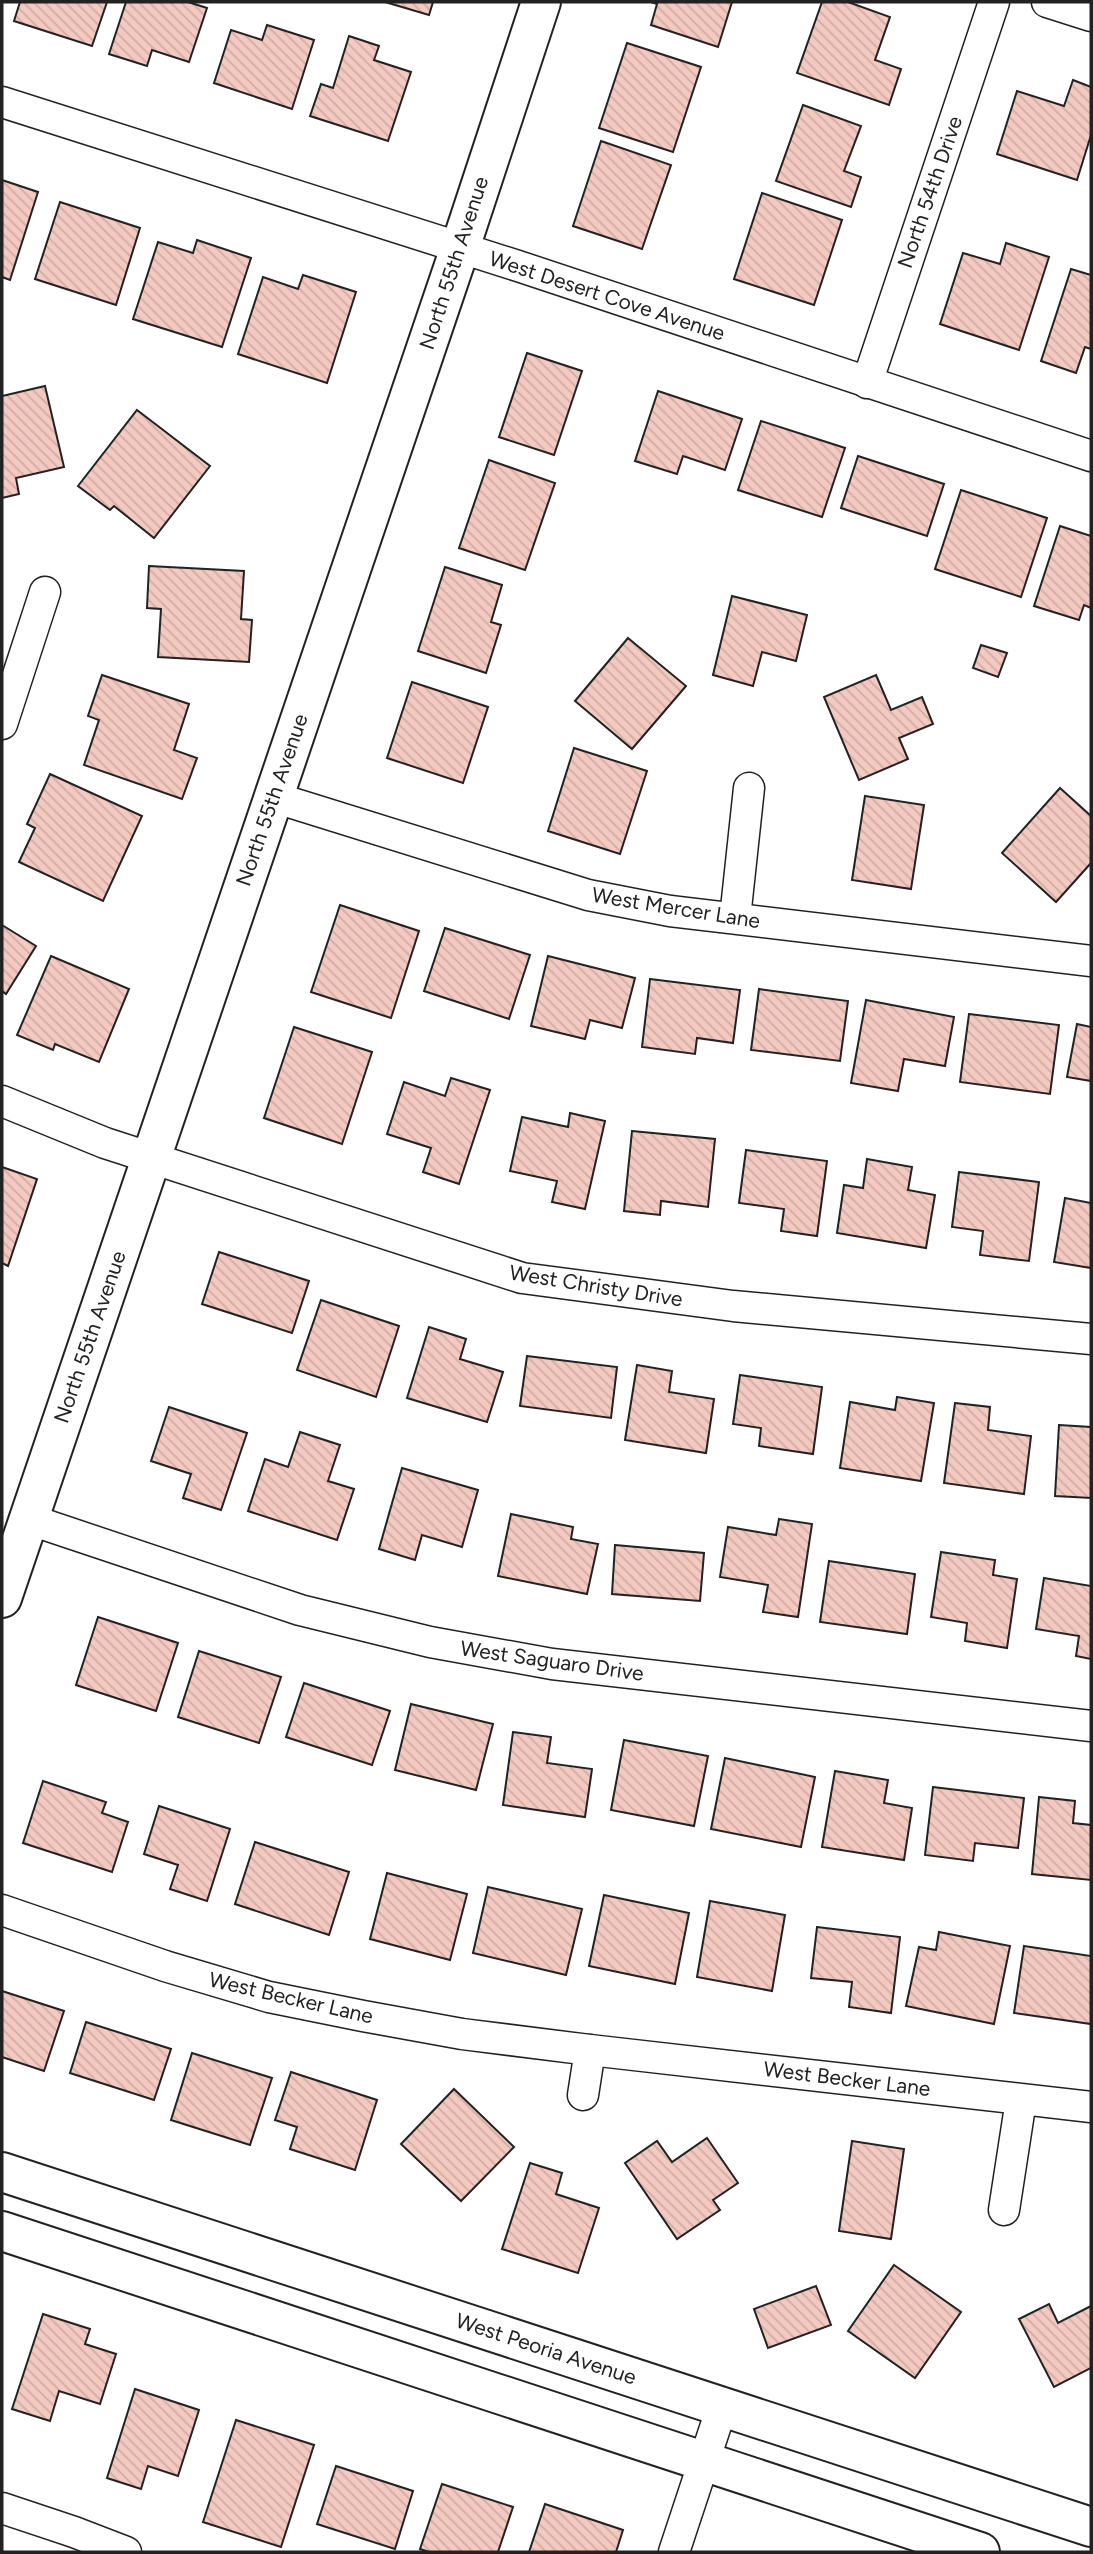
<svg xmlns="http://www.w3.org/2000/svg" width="1093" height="2554" font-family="Figtree,sans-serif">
<defs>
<pattern id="building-back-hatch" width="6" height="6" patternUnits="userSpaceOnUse" patternTransform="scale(1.75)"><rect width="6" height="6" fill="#f3c9c0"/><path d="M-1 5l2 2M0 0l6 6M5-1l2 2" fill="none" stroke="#d0aca5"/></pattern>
</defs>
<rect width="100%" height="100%" fill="#fff"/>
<!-- building -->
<g fill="url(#building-back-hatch)" stroke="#222" stroke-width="2">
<path d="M20,2H107L92,46L14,21Z"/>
<path d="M126,2H188L207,8L189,62L152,50L147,66L109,54Z"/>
<path d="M385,2H433L429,15Z"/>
<path d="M651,2H732L718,47L651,25L657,4Z"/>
<path d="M822,2H848L890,17L875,60L901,69L889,105L797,73Z"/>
<path d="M267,25L314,40L292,109L214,83L231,30L262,40Z"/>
<path d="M349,36L379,46L374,60L411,72L388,141L310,116L321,84L333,88Z"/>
<path d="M627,43L701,67L673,152L599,128Z"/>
<path d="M1073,80L1091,87V135L1077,180L997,154L1017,91L1064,106Z"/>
<path d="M803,105L861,126L844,171L861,177L851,207L776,181Z"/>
<path d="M601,141L671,165L642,249L573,226Z"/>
<path d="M2,180L38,192L10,280L2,277Z"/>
<path d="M762,193L842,220L814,305L734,279Z"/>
<path d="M60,202L140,228L116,305L35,279Z"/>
<path d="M197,240L251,258L222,347L133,319L158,242L193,253Z"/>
<path d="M1006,243L1049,257L1019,350L940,324L963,253L1000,264Z"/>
<path d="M1071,269L1091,275V349L1085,347L1076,373L1041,361Z"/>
<path d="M303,275L356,292L327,383L238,354L263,277L298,289Z"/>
<path d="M527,353L582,371L554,455L499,437Z"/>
<path d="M45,386L64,467L16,478L19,494L2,498V396Z"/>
<path d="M658,391L742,419L725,470L683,456L677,474L635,461Z"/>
<path d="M137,410L210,466L154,538L114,506L110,510L78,486Z"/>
<path d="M761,421L845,448L822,517L738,490Z"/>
<path d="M858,456L944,484L927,536L841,508Z"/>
<path d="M489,460L555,483L525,570L459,548Z"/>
<path d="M961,490L1047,518L1021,597L935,569Z"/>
<path d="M1060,526L1091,536V608L1084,605L1079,620L1034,606Z"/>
<path d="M149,566L244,571L241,619L252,620L249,662L158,657L161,609L147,608Z"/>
<path d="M445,567L502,585L491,622L501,625L486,673L418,651Z"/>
<path d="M732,596L807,615L796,661L762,652L753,686L713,675Z"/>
<path d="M628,638L686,686L632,749L575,701Z"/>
<path d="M981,645L1007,653L998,677L973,668Z"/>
<path d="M102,675L189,704L174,750L197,758L182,799L84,765L99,720L88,716Z"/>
<path d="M876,675L891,710L922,697L933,724L899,738L908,759L859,780L824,697Z"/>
<path d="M412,682L488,707L463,783L387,758Z"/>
<path d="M574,748L647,771L620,854L548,831Z"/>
<path d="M50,774L142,816L103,901L19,862L35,828L27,824Z"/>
<path d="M1060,788L1091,816V863L1056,902L1002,853Z"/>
<path d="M865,796L924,805L911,889L852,880Z"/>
<path d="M340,905L419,931L391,1018L311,992Z"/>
<path d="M2,925L36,946L6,994L2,991Z"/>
<path d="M445,928L530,955L509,1019L424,991Z"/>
<path d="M51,956L129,989L99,1062L55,1044L53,1050L17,1035Z"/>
<path d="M548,956L635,978L622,1028L590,1020L585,1039L531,1026Z"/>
<path d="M650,979L740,990L733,1043L697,1038L695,1054L642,1047Z"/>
<path d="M759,989L848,1001L840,1061L751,1050Z"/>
<path d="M866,1000L954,1017L945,1066L904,1059L898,1091L851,1083Z"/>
<path d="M969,1014L1059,1025L1050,1094L960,1082Z"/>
<path d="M1077,1024L1091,1027V1081L1067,1077Z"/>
<path d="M294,1027L372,1052L342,1144L264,1118Z"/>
<path d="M451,1078L490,1090L459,1184L423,1172L431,1148L387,1134L404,1082L445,1096Z"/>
<path d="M570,1113L605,1121L585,1209L552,1202L557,1181L510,1171L522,1117L568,1127Z"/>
<path d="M632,1131L715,1139L708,1207L661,1201L660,1215L624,1211Z"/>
<path d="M746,1150L827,1161L817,1236L781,1231L784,1209L739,1203Z"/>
<path d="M867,1159L912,1167L908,1190L935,1195L926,1248L837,1233L844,1185L863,1188Z"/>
<path d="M2,1167L37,1179L8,1266L2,1263Z"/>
<path d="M959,1172L1039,1182L1029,1261L980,1255L983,1231L952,1227Z"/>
<path d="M1065,1198L1091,1203V1268L1054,1262Z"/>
<path d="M219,1252L309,1281L292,1333L202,1304Z"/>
<path d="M321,1300L399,1326L376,1397L297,1370Z"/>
<path d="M429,1327L466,1339L460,1359L503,1372L487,1422L407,1398Z"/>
<path d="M527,1356L617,1367L611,1418L520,1406Z"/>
<path d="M637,1365L672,1371L669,1392L714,1399L706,1453L625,1440Z"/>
<path d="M740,1375L822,1387L813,1454L759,1446L761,1428L733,1424Z"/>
<path d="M897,1397L934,1403L921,1481L840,1468L850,1402L895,1410Z"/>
<path d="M955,1403L990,1407L988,1430L1031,1436L1024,1494L944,1483Z"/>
<path d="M169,1407L247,1433L221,1510L183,1498L191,1474L151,1461Z"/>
<path d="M1059,1425L1091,1427V1498L1055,1496Z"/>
<path d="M300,1432L340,1445L328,1481L354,1489L337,1540L248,1511L265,1459L288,1467Z"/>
<path d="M402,1468L478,1490L462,1547L422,1535L415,1560L379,1549Z"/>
<path d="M511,1514L573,1527L571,1539L598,1544L587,1594L498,1576Z"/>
<path d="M779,1519L812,1524L798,1617L763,1612L768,1585L720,1577L728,1527L776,1535Z"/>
<path d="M615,1545L704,1553L700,1601L612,1594Z"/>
<path d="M941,1552L995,1560L993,1575L1017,1579L1007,1648L965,1641L967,1623L931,1617Z"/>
<path d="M829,1561L915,1574L907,1634L820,1622Z"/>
<path d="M1044,1578L1091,1586V1659L1076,1656L1079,1636L1036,1629Z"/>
<path d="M98,1617L178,1643L156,1711L76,1685Z"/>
<path d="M199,1651L281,1677L259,1743L178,1717Z"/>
<path d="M304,1683L390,1711L372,1765L286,1737Z"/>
<path d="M411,1704L493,1724L476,1790L395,1770Z"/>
<path d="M513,1732L551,1737L547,1763L592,1769L585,1817L503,1805Z"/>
<path d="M624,1740L708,1756L694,1826L611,1810Z"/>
<path d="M725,1758L815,1777L801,1847L711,1829Z"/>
<path d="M835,1771L888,1780L884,1803L912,1808L904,1860L822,1847Z"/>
<path d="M43,1781L106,1802L102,1813L128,1822L112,1872L23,1843Z"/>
<path d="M933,1787L1024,1798L1018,1848L975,1843L973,1861L925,1855Z"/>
<path d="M1039,1797L1075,1801L1073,1823L1091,1825V1880L1032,1874Z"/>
<path d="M159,1806L230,1829L207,1901L170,1889L178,1865L144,1854Z"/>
<path d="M255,1842L349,1872L329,1935L235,1904Z"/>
<path d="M387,1873L467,1894L450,1960L370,1939Z"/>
<path d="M488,1887L582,1909L566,1975L473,1953Z"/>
<path d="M604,1895L689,1913L675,1984L589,1966Z"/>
<path d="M710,1901L785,1915L772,1991L697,1977Z"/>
<path d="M817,1927L900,1937L891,2013L849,2007L852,1982L811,1978Z"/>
<path d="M939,1932L1010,1946L994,2024L906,2006L919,1947L936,1950Z"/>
<path d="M1024,1946L1091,1956V2024L1014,2013Z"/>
<path d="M2,1991L64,2011L44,2071L2,2057Z"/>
<path d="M86,2022L171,2049L154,2100L70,2073Z"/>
<path d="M192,2053L272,2078L250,2145L171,2120Z"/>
<path d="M291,2072L377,2100L355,2170L290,2149L297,2127L275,2120Z"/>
<path d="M454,2089L514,2147L461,2201L401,2144Z"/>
<path d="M707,2138L738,2183L713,2200L720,2210L677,2239L625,2163L657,2141L672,2162Z"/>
<path d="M852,2141L904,2149L891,2239L839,2231Z"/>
<path d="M530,2163L562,2173L556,2194L599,2208L578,2273L502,2249Z"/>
<path d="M894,2265L961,2312L915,2378L848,2331Z"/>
<path d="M816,2286L831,2325L768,2348L754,2309Z"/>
<path d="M1049,2304L1058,2323L1091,2306V2368L1054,2387L1019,2319Z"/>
<path d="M43,2314L90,2329L85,2344L116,2354L100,2404L59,2391L50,2421L12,2409Z"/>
<path d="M135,2389L199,2410L178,2476L148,2466L141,2489L107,2478Z"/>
<path d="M236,2420L314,2445L281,2547L203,2522Z"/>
<path d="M336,2466L413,2491L395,2549L317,2524Z"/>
<path d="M442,2484L513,2507L498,2552H429L420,2549Z"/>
<path d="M545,2504L623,2530L616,2552H529Z"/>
</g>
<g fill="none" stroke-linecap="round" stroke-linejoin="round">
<defs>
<g id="street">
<path d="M1047,2L1091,16"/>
<path d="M2,102L518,266L1091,456"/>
<path d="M867,383L994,2"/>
<path d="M2,724L45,592"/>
<path d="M273,797L588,895L670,911L1091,961"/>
<path d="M735,918L749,788"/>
<path d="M2,1101L105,1143L522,1278L733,1306L1091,1339"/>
<path d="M28,1519L300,1610L430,1642L552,1664L1091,1726"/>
<path d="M2,1910L165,1966L269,1997L363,2016L462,2034L590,2050L1091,2107"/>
<path d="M583,2095L590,2050"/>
<path d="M1004,2210L1021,2100"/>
<path d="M2,2508L74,2532L126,2552"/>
<path d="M674,2552L722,2407"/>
</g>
<g id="secondary">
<path d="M2,1598L460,248L541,2"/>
<path d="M2,2172L1091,2527"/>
<path d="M2,2231L980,2552"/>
</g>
</defs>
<!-- street casing -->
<use href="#street" stroke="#222" stroke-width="33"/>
<!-- secondary casing -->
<use href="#secondary" stroke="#222" stroke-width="42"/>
<!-- street -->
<use href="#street" stroke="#fff" stroke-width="30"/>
<!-- secondary -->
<use href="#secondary" stroke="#fff" stroke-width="38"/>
</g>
<g text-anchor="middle" stroke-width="5" stroke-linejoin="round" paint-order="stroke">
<!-- street labels -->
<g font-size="21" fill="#222" stroke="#fff">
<text transform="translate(930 192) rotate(-71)" y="7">North 54th Drive</text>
<text transform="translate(454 263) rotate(-72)" y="7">North 55th Avenue</text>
<text transform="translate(607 296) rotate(18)" y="7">West Desert Cove Avenue</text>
<text transform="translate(272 800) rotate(-71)" y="7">North 55th Avenue</text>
<text transform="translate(676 908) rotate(9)" y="7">West Mercer Lane</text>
<text transform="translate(596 1286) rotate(9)" y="7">West Christy Drive</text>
<text transform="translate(90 1337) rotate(-71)" y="7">North 55th Avenue</text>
<text transform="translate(552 1661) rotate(8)" y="7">West Saguaro Drive</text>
<text transform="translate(291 1998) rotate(13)" y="7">West Becker Lane</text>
<text transform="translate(847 2079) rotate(7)" y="7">West Becker Lane</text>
<text transform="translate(546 2349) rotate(18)" y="7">West Peoria Avenue</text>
</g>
</g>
<!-- border -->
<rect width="1093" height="2554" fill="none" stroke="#222222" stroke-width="7"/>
</svg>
